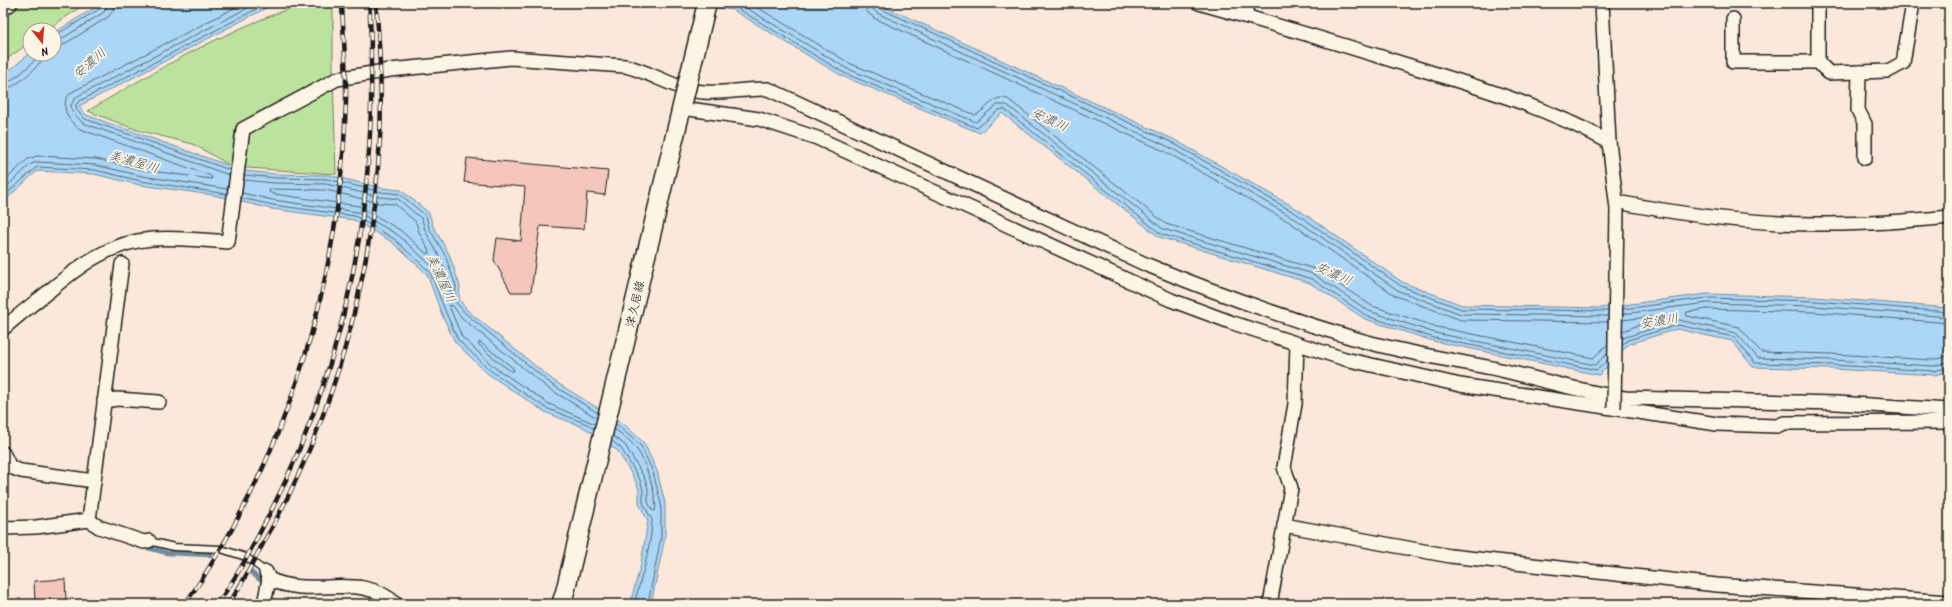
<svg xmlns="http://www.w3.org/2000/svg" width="1952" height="607" font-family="Kalam,'Klee One',sans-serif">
<rect width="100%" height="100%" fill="#fbe8da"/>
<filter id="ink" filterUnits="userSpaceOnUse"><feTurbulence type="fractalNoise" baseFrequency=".025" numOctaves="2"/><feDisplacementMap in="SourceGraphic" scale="8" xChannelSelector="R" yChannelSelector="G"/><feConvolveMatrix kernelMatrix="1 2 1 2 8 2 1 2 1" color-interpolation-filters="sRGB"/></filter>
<g filter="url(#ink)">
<!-- green -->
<g fill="#bce39e" stroke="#6c805d">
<path d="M22,3H86L47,30H30V42L3,62V17Z"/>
<path d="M305,3H333V76L336,174L233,167L193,144L137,130L88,111C159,68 226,30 305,3Z"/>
</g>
<!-- water -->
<g fill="#abd6f6" stroke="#728c9f">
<path d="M102,3H281L272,5L79,106L86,115L244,171L276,174L328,175L382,188L401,190L429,213L433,226L449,254L460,286L459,299L468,311L554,381L625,425L644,443L657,471L665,503V537L651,604H630L641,564L648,521L639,504V490L636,482L618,451L585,428L545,412L488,374L455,342L442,315L427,274L392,242L354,220L272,209L213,195L140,185L94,174L37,171L3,202V76L30,53V54H54V33Z"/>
<path d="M679,3H877L1173,139L1299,210L1402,282L1462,305L1600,308L1707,294L1815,297L1949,308V371L1935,375L1832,369L1753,367L1732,341L1677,329L1629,344L1599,375L1433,341L1365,319L1310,283L1159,237L1002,113L980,133L842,76L733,10Z"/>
</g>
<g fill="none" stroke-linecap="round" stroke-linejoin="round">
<!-- shore -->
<g stroke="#556673" stroke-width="1">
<path d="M738,3L846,68L976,122L997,105H1007L1163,229L1313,274L1369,311L1435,333L1595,365L1607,354"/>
<path d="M750,3L849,63L975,115C988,110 992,94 1008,99L1166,224L1315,269L1372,306L1437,327L1593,358L1607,345"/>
<path d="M865,3L867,12L874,18L1166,152L1291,223L1396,296L1461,320L1608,322"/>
<path d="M871,3L873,9L877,13L1169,147L1294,218L1399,291L1461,314L1608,316"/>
<path d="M876,3L879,8L1171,142L1297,214L1401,286L1461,309L1608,311"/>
<path d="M717,4L735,7L844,73L977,128L999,110L1004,109L1161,234L1312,279L1367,316L1434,338L1597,370L1607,361"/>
<path d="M54,36L101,8L103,3"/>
<path d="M54,41L60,40L104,12L108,3"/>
<path d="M54,47L63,45L108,17L113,11L114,3"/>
<path d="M3,84C11,83 36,62 39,54"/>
<path d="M3,90C14,89 42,65 45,54"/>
<path d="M230,170L85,119L76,109V105L78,102L268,3"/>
<path d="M229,175L83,123L72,112L71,105L76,97L257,3"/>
<path d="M244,175L276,178L327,179L381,192L400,194L426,216L429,228L445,255L456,286L455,301L465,313L551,384L598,413"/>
<path d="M3,182L28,159L37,156L96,159L143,170L212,179L211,176L80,129C67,121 58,103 72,92L244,3"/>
<path d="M271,189L326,190L379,203L395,204L416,222L419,232L430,253L427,254L400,230L359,206L274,194L269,192Z"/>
<path d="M3,190L31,164L37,162L95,165L142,176L227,189"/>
<path d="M242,193L273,200L358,212L398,235L433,267L446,299H449L451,286L440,258L425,230L422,219L398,199L380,197L326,184L275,183L244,180"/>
<path d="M3,197L37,167L95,170L141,181L227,194"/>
<path d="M241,198L273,205L355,216L394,239L430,272L446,313L458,340L491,371L546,408L587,424L594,429"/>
<path d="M1623,309L1707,298L1815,301L1949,312"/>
<path d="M1623,314L1707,303L1814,306L1949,317"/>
<path d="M1949,323L1814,312L1708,309L1687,312L1686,313L1687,316L1739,327L1761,352L1833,354L1932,360L1949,356"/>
<path d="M1623,331L1657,318L1655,316L1623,320"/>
<path d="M1623,338L1679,320L1736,333L1758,358L1833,360L1933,366L1949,362"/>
<path d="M480,342L513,368L514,371H511L498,362L479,345Z"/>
<path d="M1622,345L1628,340L1678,325L1734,337L1755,363L1832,365L1934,371L1949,367"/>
<path d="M595,424L549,404L494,367L462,337L449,306L452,305L462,318L548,388L597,418"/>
<path d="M616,424L641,446L653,472L661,504V537L648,604"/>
<path d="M613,436L625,445L644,477L648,488V502L652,510L655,511C659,500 644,458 636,448C631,441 622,434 614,429"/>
<path d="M612,441L621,448L640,480L643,490V503L652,520L651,535L645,565L634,604"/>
</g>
<!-- stream -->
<g stroke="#728c9f" stroke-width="4.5">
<path d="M148,548L167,553L211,555"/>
<path d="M251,572L260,580"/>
</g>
</g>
<!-- building -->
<g fill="#f4c6bc" stroke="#1c1c1c">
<path d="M467,158L608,171L605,195L587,193L584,229L540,226L531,292H511L494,260L497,238L521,241L525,187L464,182Z"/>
<path d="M65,579L66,600L35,602L34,581Z"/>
</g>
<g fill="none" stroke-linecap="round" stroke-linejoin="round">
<defs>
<path id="service" d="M149,541L174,547L221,549L246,557L266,572"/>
<g id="minor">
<path d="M1199,3C1273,24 1347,46 1420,69C1485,89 1550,109 1609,142"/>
<path d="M1602,3L1609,142L1617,209"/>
<path d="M1818,3V62L1829,73L1888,71L1903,63L1913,3"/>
<path d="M1244,16L1248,3"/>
<path d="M1733,19V62H1818"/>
<path d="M1859,72L1858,110L1865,124V158"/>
<path d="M682,108L759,119L817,138L1171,300L1233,323L1345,359L1460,385L1717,424L1777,426L1784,423L1949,422"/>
<path d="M1617,202C1685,215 1758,225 1828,224C1868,224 1909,221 1949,217"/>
<path d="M3,329C17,316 33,304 48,292C79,266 110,242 152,239C177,237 203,240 228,242L243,129L337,79L390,70L511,58L625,66C652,72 675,90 704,92C725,94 747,88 768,89L1145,264C1213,292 1283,317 1353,338C1399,352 1446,359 1492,368C1537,378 1580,392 1625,398L1837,403L1949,410"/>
<path d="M104,401L117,399L159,402"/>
<path d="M3,453L10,467L21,471L94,481"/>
<path d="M89,520L122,264"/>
<path d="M1284,525L1450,556L1717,585L1949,602"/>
<path d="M3,528L36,527L89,520L99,527L144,542L149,541"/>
<path d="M266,572L269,579C313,600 359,570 396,604"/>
<path d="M264,604L269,579"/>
<path d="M1270,604L1291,488L1284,467L1295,404L1297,344"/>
</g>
<path id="tertiary" d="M3,7L9,3"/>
<path id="secondary" d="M561,604L565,592L683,102"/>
</defs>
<!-- service casing -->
<use href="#service" stroke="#1c1c1c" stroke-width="9"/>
<!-- minor casing -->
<use href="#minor" stroke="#1c1c1c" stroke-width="16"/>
<!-- tertiary casing -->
<use href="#tertiary" stroke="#1c1c1c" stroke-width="19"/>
<!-- secondary casing -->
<use href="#secondary" stroke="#1c1c1c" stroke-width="21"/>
<!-- service -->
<use href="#service" stroke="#fcf5e5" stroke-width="6"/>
<!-- minor -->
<use href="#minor" stroke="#fcf5e5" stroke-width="13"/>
<!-- tertiary -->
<use href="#tertiary" stroke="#fcf5e5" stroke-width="16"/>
<!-- secondary -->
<use href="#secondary" stroke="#fcf5e5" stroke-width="18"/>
<defs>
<g id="rail">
<path d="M185,604C288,458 341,279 346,102C347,69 343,36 342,3"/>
<path d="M217,604C238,576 254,544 270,513C340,375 374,222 371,66C371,45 371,24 369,3"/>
<path d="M228,604C241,587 250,568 260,549C332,425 372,282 380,139C382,94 380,48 376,3"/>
</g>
</defs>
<!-- rail casing -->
<use href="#rail" stroke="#1c1c1c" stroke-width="4.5"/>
<!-- rail -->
<use href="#rail" stroke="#fcf5e5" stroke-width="3" stroke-dasharray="9" stroke-linecap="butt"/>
<defs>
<path id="minor-bridge" d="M1614,408L1617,209"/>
<path id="secondary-bridge" d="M683,102L707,3"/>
</defs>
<!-- minor-bridge casing -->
<use href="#minor-bridge" stroke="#1c1c1c" stroke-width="16" stroke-linecap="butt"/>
<!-- secondary-bridge casing -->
<use href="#secondary-bridge" stroke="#1c1c1c" stroke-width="21" stroke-linecap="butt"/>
<!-- minor-bridge -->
<use href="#minor-bridge" stroke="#fcf5e5" stroke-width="13"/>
<!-- secondary-bridge -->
<use href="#secondary-bridge" stroke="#fcf5e5" stroke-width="18"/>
</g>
</g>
<g text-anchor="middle" stroke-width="3.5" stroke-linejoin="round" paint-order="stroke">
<!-- street labels -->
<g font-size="12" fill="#1c1c1c" stroke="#fcf5e5">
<text transform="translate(635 304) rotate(-77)" y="4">津久居線</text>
</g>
<!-- water labels -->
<g font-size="13" font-style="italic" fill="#47545d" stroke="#fcf5e5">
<text transform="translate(89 63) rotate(-42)" y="5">安濃川</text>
<text transform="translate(1050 119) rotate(25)" y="5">安濃川</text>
<text transform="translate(134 161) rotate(16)" y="5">美濃屋川</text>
<text transform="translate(1334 273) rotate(24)" y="5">安濃川</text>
<text transform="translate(442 278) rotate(66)" y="5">美濃屋川</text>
<text transform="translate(1659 320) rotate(-9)" y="5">安濃川</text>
</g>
</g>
<!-- margin -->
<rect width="1952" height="607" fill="none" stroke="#fcf5e5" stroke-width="16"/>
<rect x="8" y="8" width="1936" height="591" fill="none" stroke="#1c1c1c" stroke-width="1.5" filter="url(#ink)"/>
<!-- north arrow -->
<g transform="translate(42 42) rotate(163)"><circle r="19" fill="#fcf5e5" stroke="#a29e95"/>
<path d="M0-3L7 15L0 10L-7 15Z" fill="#c8321e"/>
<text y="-6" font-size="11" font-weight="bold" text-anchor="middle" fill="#1c1c1c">N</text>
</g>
</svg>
